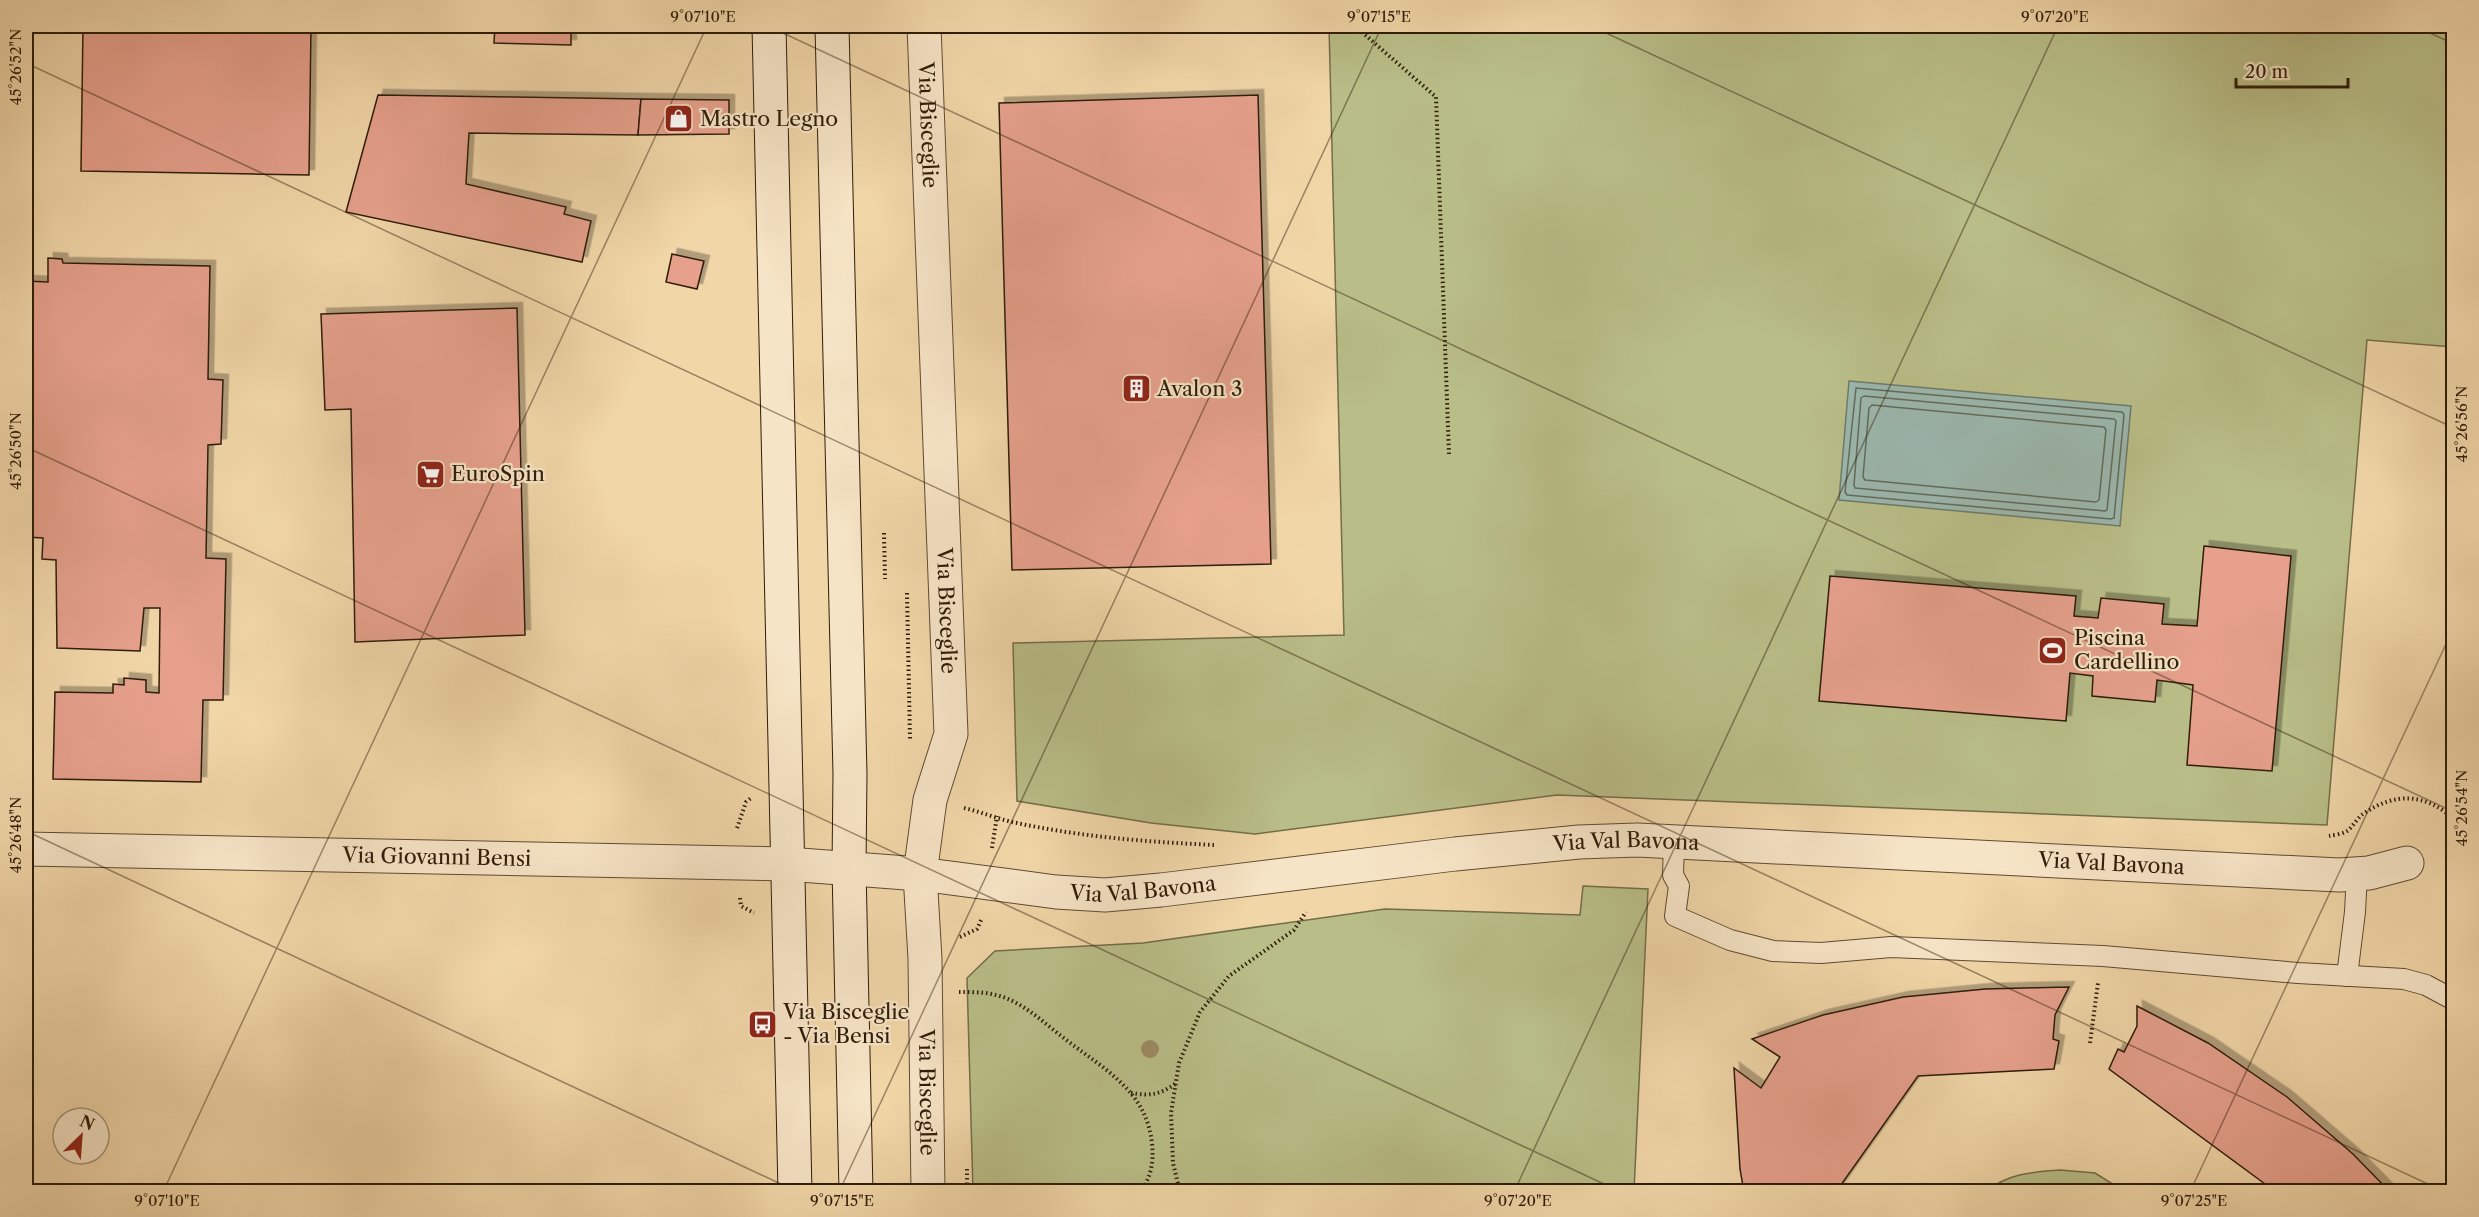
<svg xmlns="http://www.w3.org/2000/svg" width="2479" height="1217" font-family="'Libre Caslon Text',serif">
<defs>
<filter id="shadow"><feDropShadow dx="5.5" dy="-5.5" stdDeviation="0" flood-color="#0004"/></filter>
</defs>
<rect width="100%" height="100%" fill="#f1d6a8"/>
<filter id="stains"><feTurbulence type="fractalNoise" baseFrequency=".00333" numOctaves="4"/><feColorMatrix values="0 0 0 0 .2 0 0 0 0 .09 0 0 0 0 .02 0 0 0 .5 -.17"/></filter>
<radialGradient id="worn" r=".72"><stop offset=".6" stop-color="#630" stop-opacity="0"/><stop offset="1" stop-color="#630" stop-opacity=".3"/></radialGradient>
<!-- green -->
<g fill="#b9be88" stroke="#746d48" stroke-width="1.5">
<path d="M1329,26H2453V347L2367,340L2327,825L1557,795L1255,834L1151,823L1017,801L1013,643L1344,635Z"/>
<path d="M1583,886L1648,889L1634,1191H973L967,978L995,951L1143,943L1385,909L1580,915Z"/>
<path d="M2060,1170L2095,1173L2124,1191H1987C2008,1173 2033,1172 2060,1170Z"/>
</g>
<!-- water -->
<path fill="#9bb8ae" stroke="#6f7a6c" stroke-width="1.5" d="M1849,381L2131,406L2120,526L1839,500Z"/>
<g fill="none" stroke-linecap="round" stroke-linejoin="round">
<!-- shore -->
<g stroke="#646a5c" stroke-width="1.5">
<path d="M1856,388L2122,412L2124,415L2114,518L2111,519L1847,495L1845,492Z"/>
<path d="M1864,396L2114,419L2116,421L2107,510L2105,511L1855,488L1854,485L1861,398Z"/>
<path d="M1872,405L2104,427L2106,430L2099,500L2096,502L1865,480L1863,477L1869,408Z"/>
</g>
</g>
<!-- building -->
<g fill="#e6a08c" stroke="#2e1c09" stroke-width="1.5" filter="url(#shadow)">
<path d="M83,26H311L309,175L81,171Z"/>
<path d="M495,26H571V45L494,43Z"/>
<path d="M378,95L641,99L638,135L469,133L466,184L566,207L564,214L591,221L582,262L346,212Z"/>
<path d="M1258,95L1271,564L1012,570L999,103Z"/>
<path d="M641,99L729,100V134L638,135Z"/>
<path d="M672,254L704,261L697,289L666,282Z"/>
<path d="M48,258L62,259L63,263L210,266L208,379L223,380L221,444L208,445L206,558L226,559L223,700H203L201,782L53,779L55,692L113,693V684L124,685V678L146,680V692L159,693L160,608H144L140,651L57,648L56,560L42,559L43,538L26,537V281L48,282Z"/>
<path d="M517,308L525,635L355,642L351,409L325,410L321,314Z"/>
<path d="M2204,546L2291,556L2272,771L2187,765L2193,685L2157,680L2155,702L2092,696L2093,676L2070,673L2066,721L1819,701L1830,576L2076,596L2074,616L2098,618L2101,598L2164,604L2162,624L2197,626Z"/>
<path d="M2069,987L2055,1015L2053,1039L2059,1041L2054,1069L1918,1076L1836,1192H1744L1740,1169L1734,1068L1761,1088L1780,1057L1752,1039L1823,1015L1903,997L1985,989Z"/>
<path d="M2137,1006L2208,1043L2287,1097L2353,1154L2390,1192H2276L2109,1069L2118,1049L2124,1052L2137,1026Z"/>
</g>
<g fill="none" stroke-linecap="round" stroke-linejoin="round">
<defs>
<g id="service">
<path d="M1674,842L1673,875L1679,886L1675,916L1730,940L1773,951L1821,953L1891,947L2103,956L2298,973L2404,979L2426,985L2454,1000"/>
<path d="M2347,976L2355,912L2357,874"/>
</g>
<g id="minor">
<path id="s1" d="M924,26L951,734L930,800L920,874L925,959L928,1192"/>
<path id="s2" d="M26,849L787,864L920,874L1056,892L1105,895L1161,890L1455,854L1579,842L1637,840L2339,875L2369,873L2407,863"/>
</g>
<g id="secondary">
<path d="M769,26L795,1192"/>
<path d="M832,26L850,774L849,868L856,1192"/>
</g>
</defs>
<!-- service casing -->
<use href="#service" stroke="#5f4a31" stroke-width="22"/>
<!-- minor casing -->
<use href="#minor" stroke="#5f4a31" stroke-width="35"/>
<!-- secondary casing -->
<use href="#secondary" stroke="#2e1c09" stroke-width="35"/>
<!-- path -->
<g stroke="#2e1c09" stroke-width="4" stroke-dasharray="1.5 3" stroke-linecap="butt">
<path d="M1355,26L1436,97L1449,455"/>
<path d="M884,533L885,579"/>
<path d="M907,593L910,739"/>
<path d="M964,808C982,812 1000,820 1017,823C1082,837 1149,842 1214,845"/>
<path d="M737,828L746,802L751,798"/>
<path d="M2329,836C2334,835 2342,834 2347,831C2353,827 2357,818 2363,814C2395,792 2425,793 2454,819"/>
<path d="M992,848L997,816"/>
<path d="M740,898L741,906L754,913"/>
<path d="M960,937L977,929L982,918"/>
<path d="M959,992C971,992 985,992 996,995C1022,1001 1044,1023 1065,1039C1104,1069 1147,1091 1152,1144C1154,1162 1151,1178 1140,1192"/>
<path d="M2090,1043L2098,983"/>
<path d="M1131,1093C1150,1096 1159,1095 1175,1084"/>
<path d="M967,1169V1192"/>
<path d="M1144,1188C1158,1184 1166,1185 1179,1190"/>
<path d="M1180,1192L1173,1163L1171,1113L1179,1063L1200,1012L1229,976L1294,930L1306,912"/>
</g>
<!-- service -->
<use href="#service" stroke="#f6e4c6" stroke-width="20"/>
<!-- minor -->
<use href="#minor" stroke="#f6e4c6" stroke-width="33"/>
<!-- secondary -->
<use href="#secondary" stroke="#f6e4c6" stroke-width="33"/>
</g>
<!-- trees -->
<circle fill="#9d8b65" cx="1150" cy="1049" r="9"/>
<!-- ticks -->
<path fill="none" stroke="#2e1c09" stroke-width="1.5" stroke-opacity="0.45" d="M768,26L2454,812M1591,26L2454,428M2415,26L2454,44M26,38L31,26M26,63L2445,1192M26,447L1621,1192M26,831L798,1192M163,1192L707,26M839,1192L1382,26M1514,1192L2058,26M2190,1192L2454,627"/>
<!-- icons -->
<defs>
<symbol id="shop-square" viewBox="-11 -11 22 22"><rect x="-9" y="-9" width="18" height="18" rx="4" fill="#8f2418" stroke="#f6e4c6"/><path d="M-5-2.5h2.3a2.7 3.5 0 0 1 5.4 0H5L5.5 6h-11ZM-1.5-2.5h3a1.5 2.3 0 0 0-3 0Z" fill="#fff"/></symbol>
<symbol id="building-square" viewBox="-11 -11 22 22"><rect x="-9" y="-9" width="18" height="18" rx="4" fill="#8f2418" stroke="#f6e4c6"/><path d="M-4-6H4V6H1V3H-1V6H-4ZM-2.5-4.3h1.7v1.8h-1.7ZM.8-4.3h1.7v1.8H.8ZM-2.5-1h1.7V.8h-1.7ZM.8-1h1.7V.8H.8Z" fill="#fff"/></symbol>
<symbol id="supermarket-square" viewBox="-11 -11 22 22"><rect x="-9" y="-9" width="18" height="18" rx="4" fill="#8f2418" stroke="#f6e4c6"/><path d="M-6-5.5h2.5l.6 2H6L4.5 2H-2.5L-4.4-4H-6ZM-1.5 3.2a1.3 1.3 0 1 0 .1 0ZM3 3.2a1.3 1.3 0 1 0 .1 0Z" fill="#fff"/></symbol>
<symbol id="stadium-square" viewBox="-11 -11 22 22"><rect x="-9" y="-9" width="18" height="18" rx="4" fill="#8f2418" stroke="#f6e4c6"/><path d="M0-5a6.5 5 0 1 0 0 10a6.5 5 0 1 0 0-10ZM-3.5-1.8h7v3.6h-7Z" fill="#fff"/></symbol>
<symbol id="bus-square" viewBox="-11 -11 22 22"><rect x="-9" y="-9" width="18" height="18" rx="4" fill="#8f2418" stroke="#f6e4c6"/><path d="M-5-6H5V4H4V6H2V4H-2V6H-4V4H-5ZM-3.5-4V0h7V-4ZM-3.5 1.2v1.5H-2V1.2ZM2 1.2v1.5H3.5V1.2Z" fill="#fff"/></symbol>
</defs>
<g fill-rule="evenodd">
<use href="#shop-square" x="662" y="102" width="33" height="33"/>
<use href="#building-square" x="1120" y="372" width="33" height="33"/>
<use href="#supermarket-square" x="414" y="458" width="33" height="33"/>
<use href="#stadium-square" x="2036" y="634" width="33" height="33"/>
<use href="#bus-square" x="746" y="1008" width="33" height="33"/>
</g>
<g text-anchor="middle" stroke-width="4.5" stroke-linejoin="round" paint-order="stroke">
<!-- poi labels -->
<g font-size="21" fill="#2e1c09" stroke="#f6e4c6" text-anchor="start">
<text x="700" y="126">Mastro Legno</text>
<text x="1157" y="396">Avalon 3</text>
<text x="451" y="481">EuroSpin</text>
<text x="2074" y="645">Piscina<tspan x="2074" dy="24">Cardellino</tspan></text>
<text x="783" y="1019">Via Bisceglie<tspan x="783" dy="24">- Via Bensi</tspan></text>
</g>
<!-- street labels -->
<g font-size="21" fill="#2e1c09" stroke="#f6e4c6">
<text dy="7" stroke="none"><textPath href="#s1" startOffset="99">Via Bisceglie</textPath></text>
<text dy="7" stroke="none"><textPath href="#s1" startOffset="585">Via Bisceglie</textPath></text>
<text dy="7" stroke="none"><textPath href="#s2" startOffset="1605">Via Val Bavona</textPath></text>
<text dy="7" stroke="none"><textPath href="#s2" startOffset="411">Via Giovanni Bensi</textPath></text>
<text dy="7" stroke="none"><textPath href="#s2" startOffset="2091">Via Val Bavona</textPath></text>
<text dy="7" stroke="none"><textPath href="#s2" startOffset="1119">Via Val Bavona</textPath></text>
<text dy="7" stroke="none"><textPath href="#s1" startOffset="1071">Via Bisceglie</textPath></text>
</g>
</g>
<!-- margin -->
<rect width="2479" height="1217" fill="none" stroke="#f1d6a8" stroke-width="66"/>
<!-- north arrow -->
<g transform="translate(81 1136) rotate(25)"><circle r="28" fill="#f6e4c6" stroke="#a6947a" stroke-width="1.5"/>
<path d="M0-4.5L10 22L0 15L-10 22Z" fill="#8f2418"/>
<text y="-9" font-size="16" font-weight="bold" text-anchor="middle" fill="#2e1c09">N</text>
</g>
<!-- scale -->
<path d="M2236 78v9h112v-9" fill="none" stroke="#2e1c09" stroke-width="3"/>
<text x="2245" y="78" font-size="18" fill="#2e1c09" stroke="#f6e4c6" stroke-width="4.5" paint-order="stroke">20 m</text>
<rect x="33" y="33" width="2413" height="1151" fill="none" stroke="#2e1c09" stroke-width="2"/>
<g font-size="15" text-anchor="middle" fill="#2e1c09">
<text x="703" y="22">9°07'10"E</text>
<text x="1379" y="22">9°07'15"E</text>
<text x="2055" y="22">9°07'20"E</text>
<text transform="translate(16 67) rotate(-90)" y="5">45°26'52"N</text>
<text transform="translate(2462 424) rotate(-90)" y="5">45°26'56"N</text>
<text transform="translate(16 451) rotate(-90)" y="5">45°26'50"N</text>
<text transform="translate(2462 808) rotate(-90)" y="5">45°26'54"N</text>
<text transform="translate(16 835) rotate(-90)" y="5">45°26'48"N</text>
<text x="167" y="1206">9°07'10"E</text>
<text x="842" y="1206">9°07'15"E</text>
<text x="1518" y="1206">9°07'20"E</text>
<text x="2194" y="1206">9°07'25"E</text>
</g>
<rect width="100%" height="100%" filter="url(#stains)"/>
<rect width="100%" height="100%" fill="url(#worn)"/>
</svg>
